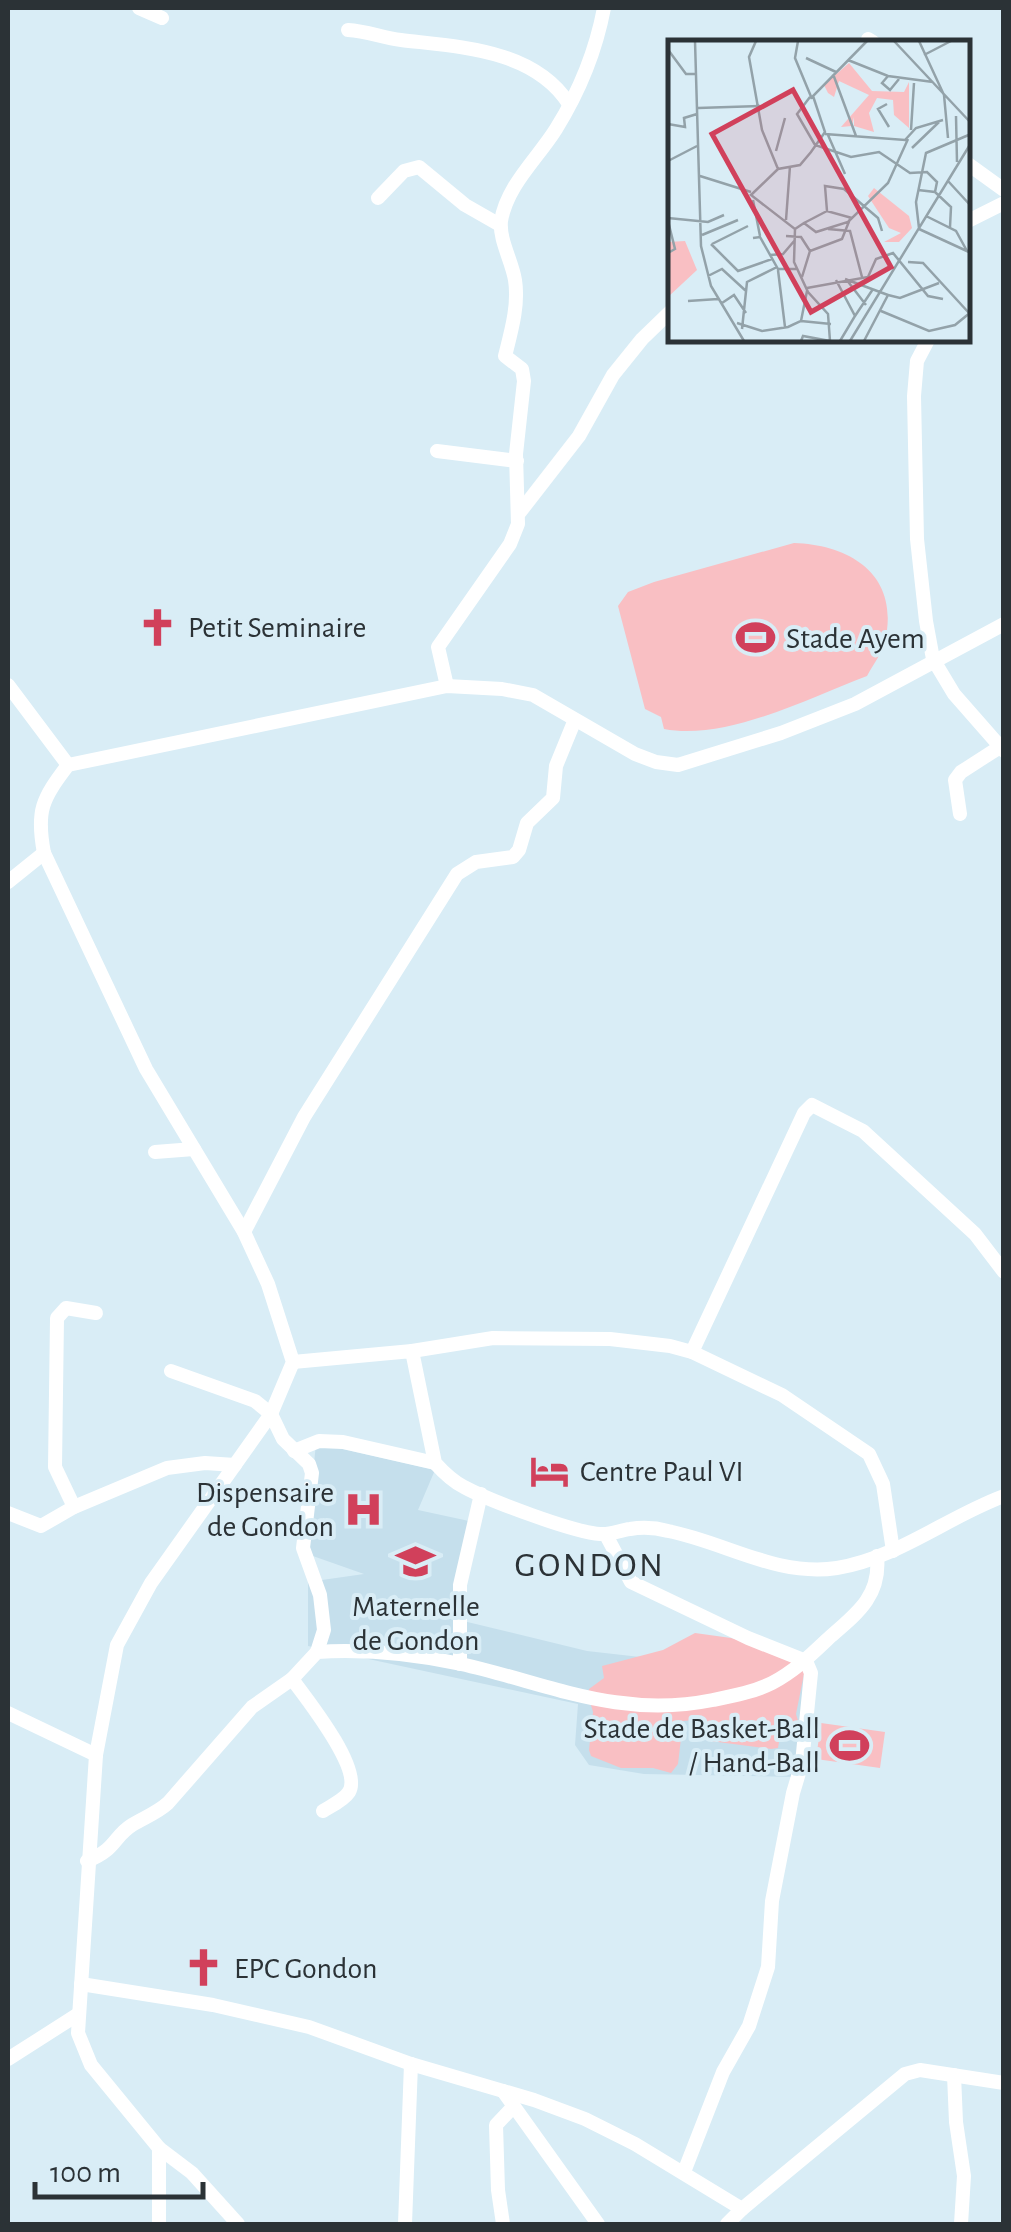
<svg xmlns="http://www.w3.org/2000/svg" width="1011" height="2232" font-family="'Alegreya Sans',sans-serif">
<rect width="100%" height="100%" fill="#d9edf6"/>
<!-- built -->
<path fill="#c5dfec" d="M316,1443L435,1470L418,1510L469,1521L455,1619L587,1651L807,1676L796,1777L644,1774L589,1765L575,1745L578,1704L308,1646V1582L364,1574L310,1555L309,1516Z"/>
<!-- green -->
<g fill="#f9bfc3">
<path d="M794,543C852,545 900,576 885,641C882,653 873,665 867,676C809,698 726,741 664,729L661,717L645,709L618,606L628,592L654,582Z"/>
<path d="M695,1633L731,1638L801,1656L804,1674L796,1714L803,1737L798,1740L780,1736L778,1748L771,1749L710,1741L707,1736L706,1719L683,1721L678,1764L671,1773L653,1768H621L591,1756L589,1750L593,1712L588,1695L589,1689L604,1678L602,1666L663,1650Z"/>
<path d="M821,1723L885,1732L880,1768L816,1759Z"/>
</g>
<g fill="none" stroke-linecap="round" stroke-linejoin="round">
<!-- minor -->
<g stroke="#fff" stroke-width="14">
<path d="M139,8L162,18"/>
<path d="M348,30C367,31 383,38 401,40C459,47 534,49 569,104"/>
<path d="M868,39L873,42"/>
<path d="M968,164L1004,190"/>
<path d="M378,198L404,171L419,167L465,205L500,225"/>
<path d="M968,221L1004,203"/>
<path d="M928,340L917,361L914,396L917,539L926,621L933,659L954,694L1004,751"/>
<path d="M437,451L517,461"/>
<path d="M520,512L579,436L613,375L642,339L671,311"/>
<path d="M8,685L68,765"/>
<path d="M447,686L438,647L510,544L518,524L516,454L524,381L522,369L505,356C511,332 519,305 515,280C512,261 499,240 501,221C507,185 538,158 556,129C579,92 596,50 604,8"/>
<path d="M960,814L955,780L961,772L1000,747"/>
<path d="M8,882L44,853"/>
<path d="M155,1152L194,1149"/>
<path d="M244,1232L304,1117L457,874L476,862L513,857L519,850L527,823L553,798L556,766L574,722"/>
<path d="M412,1351L493,1338L610,1339L670,1346L692,1352L782,1395L869,1454L883,1484L893,1551"/>
<path d="M692,1352L804,1113L812,1105L863,1131L975,1234L1004,1272"/>
<path d="M293,1362L412,1351L435,1463C444,1473 452,1481 464,1487C490,1501 573,1532 600,1534C611,1535 620,1530 630,1529C642,1527 657,1528 668,1531C725,1542 776,1577 837,1568C898,1558 947,1517 1004,1496"/>
<path d="M171,1371L255,1401L271,1414L283,1439L309,1464L312,1473L303,1548L320,1595L324,1630L317,1652"/>
<path d="M294,1451L319,1441L343,1442L435,1463"/>
<path d="M74,1507L55,1467L57,1318L66,1308L96,1313"/>
<path d="M8,1513L41,1526L74,1507L167,1468L205,1463L235,1465"/>
<path d="M606,1535L631,1582L748,1638L806,1661L811,1673L802,1763L793,1793L772,1901L768,1967L749,2026L723,2072L684,2172"/>
<path d="M460,1664V1585L481,1494"/>
<path d="M292,1679C306,1698 363,1769 349,1792C344,1800 331,1806 323,1811"/>
<path d="M8,1713L96,1755"/>
<path d="M87,1861C117,1849 113,1837 132,1825C145,1817 157,1813 168,1803L252,1707L292,1679L317,1652C365,1649 414,1654 461,1664C550,1684 618,1719 713,1700C733,1696 754,1692 772,1683C795,1671 812,1654 831,1636C858,1613 881,1595 877,1556"/>
<path d="M81,1984L213,2005L309,2027L411,2064L534,2100L585,2119L635,2144L742,2209L905,2074L920,2070L1004,2083"/>
<path d="M8,2059L77,2015"/>
<path d="M954,2075L956,2122L964,2176L961,2224"/>
<path d="M503,2091L598,2224"/>
<path d="M159,2148L192,2173L238,2224"/>
<path d="M159,2224V2148L91,2065L78,2033L96,1755L117,1645L151,1583L271,1414L293,1362L268,1284L244,1232L146,1069L44,853C36,811 42,799 68,765L447,686L502,689L533,695L635,754L656,762L678,765L781,733L855,704L1004,624"/>
<path d="M405,2224L411,2064"/>
<path d="M503,2224L498,2190L496,2125L513,2107"/>
<path d="M727,2224L742,2209"/>
</g>
</g>
<!-- icons -->
<defs>
<symbol id="church-bare" viewBox="-9 -9 18 18"><path d="M-1.2-6h2.4v3.5h3.3v2.4h-3.3V6h-2.4V-.1h-3.3v-2.4h3.3Z" fill="#d1405b" stroke="#d9edf6" stroke-width="2.5" paint-order="stroke"/></symbol>
<symbol id="stadium-bare" viewBox="-9 -9 18 18"><path d="M0-5a6.5 5 0 1 0 0 10a6.5 5 0 1 0 0-10ZM-3.5-1.8h7v3.6h-7Z" fill="#d1405b" stroke="#d9edf6" stroke-width="2.5" paint-order="stroke"/></symbol>
<symbol id="hotel-bare" viewBox="-9 -9 18 18"><path d="M-6-4.5h1.5V1H6V5H4.5V3h-9V5H-6ZM-4 0a1.8 1.8 0 1 1 3.6 0ZM.5 0V-2.5h3Q6-2.5 6 0Z" fill="#d1405b" stroke="#d9edf6" stroke-width="2.5" paint-order="stroke"/></symbol>
<symbol id="hospital-bare" viewBox="-9 -9 18 18"><path d="M-5-5h3v3.5h4V-5h3V5h-3V1.5h-4V5h-3Z" fill="#d1405b" stroke="#d9edf6" stroke-width="2.5" paint-order="stroke"/></symbol>
<symbol id="school-bare" viewBox="-9 -9 18 18"><path d="M0-5L7-2L0 1L-7-2ZM-4 1L0 2.5L4 1V4Q0 6-4 4Z" fill="#d1405b" stroke="#d9edf6" stroke-width="2.5" paint-order="stroke"/></symbol>
</defs>
<g fill-rule="evenodd">
<use href="#church-bare" x="130" y="600" width="55" height="55"/>
<use href="#stadium-bare" x="728" y="610" width="55" height="55"/>
<use href="#hotel-bare" x="522" y="1444" width="55" height="55"/>
<use href="#hospital-bare" x="336" y="1482" width="55" height="55"/>
<use href="#school-bare" x="388" y="1534" width="55" height="55"/>
<use href="#stadium-bare" x="822" y="1718" width="55" height="55"/>
<use href="#church-bare" x="176" y="1940" width="55" height="55"/>
</g>
<g text-anchor="middle" stroke-width="8" stroke-linejoin="round" paint-order="stroke">
<!-- poi labels -->
<g font-size="30" fill="#2b3236" stroke="#d9edf6" text-anchor="start">
<text x="188" y="637">Petit Seminaire</text>
<text x="786" y="648">Stade Ayem</text>
<text x="580" y="1481">Centre Paul VI</text>
<text x="334" y="1502" text-anchor="end">Dispensaire<tspan x="334" dy="34">de Gondon</tspan></text>
<text x="416" y="1616" text-anchor="middle">Maternelle<tspan x="416" dy="34">de Gondon</tspan></text>
<text x="820" y="1738" text-anchor="end">Stade de Basket-Ball<tspan x="820" dy="34">/ Hand-Ball</tspan></text>
<text x="234" y="1978">EPC Gondon</text>
</g>
<!-- quarter labels -->
<g font-size="35" letter-spacing="2.5" fill="#2b3236" stroke="#d9edf6">
<text x="590" y="1576">GONDON</text>
</g>
</g>
<!-- overview -->
<g transform="translate(668 40)">
<rect width="302" height="302" fill="#d9edf6"/>
<path d="M181,23L204,51L236,52L241,42V88L226,75L225,60L209,58L201,73L206,92L186,86V77L184,86L173,87L201,55L171,41L166,57L160,53L156,45ZM206,148L241,176L244,188L231,202H216L233,193L221,188L200,156ZM17,201L29,230L0,257V202Z" fill="#f9bfc3"/>
<path fill="none" stroke="#93a2a9" stroke-width="2.5" d="M27,1L33,206L43,246L76,301M88,1L81,17L94,90L110,129M130,1L127,18L144,59M226,1L303,83M251,1L276,55L280,98M1,11L18,34H28M256,15L283,1M138,18L168,32M180,20L220,36L265,42M165,34L188,96M220,36L214,43L222,50L231,39M142,57L129,74L147,105L183,117L211,112L242,133L259,132L269,142L267,152M219,64L210,69L221,87M30,68L92,66M288,76L289,122M0,84L17,87L16,78L29,74M243,90L246,43M157,94L237,100L248,88L275,80M160,95L177,134M244,108L271,82M108,111L117,78M0,121L29,106M32,136L83,152M280,141L303,166M250,150L267,152L283,167L282,187M85,160L92,196M159,171L157,146L176,149L210,178L214,191M258,176L288,191L299,211M0,178L40,182L56,175M118,180L122,126M0,181L7,209L0,213M136,183L159,171L184,178M251,188L248,162L258,113L303,94M127,189L136,183L148,192L180,182L220,143L240,99M160,189L182,191L194,237M251,189L301,212M34,195L70,180M118,196L133,197L142,211M85,198L92,197L110,229H129M43,204L70,231L104,219M44,204L80,186M102,215L115,214L127,200M240,222L255,223L301,273M110,230L117,287M40,236L54,229L78,251M134,237L142,211L174,199L182,179M177,239L220,255L196,301M178,239L198,265M168,240L187,276L172,301M139,248L200,237L208,219L225,213L260,256L275,259M220,255L232,258L271,243M20,261L50,259M54,263L66,255L78,273M213,271L261,291L287,285L303,272M187,276L205,249M133,281L163,284M69,283L94,291L120,287L133,281L139,251M74,289L79,242L109,227M133,301L135,296L162,301M162,301L160,274L140,252L126,222L127,189L83,155L110,129L132,125L143,112L157,92L145,56L199,1M182,301L303,103"/>
<path fill="#d1405b" fill-opacity="0.15" stroke="#d1405b" stroke-width="5" d="M125,50L223,227L143,272L44,94Z"/>
<rect width="302" height="302" fill="none" stroke="#2b3236" stroke-width="5"/>
</g>
<!-- border -->
<rect width="1011" height="2232" fill="none" stroke="#2b3236" stroke-width="20"/>
<!-- scale -->
<path d="M35 2182v15h168v-15" fill="none" stroke="#2b3236" stroke-width="5"/>
<text x="50" y="2182" font-size="30" fill="#2b3236" stroke="#d9edf6" stroke-width="8" paint-order="stroke">100 m</text>
</svg>
